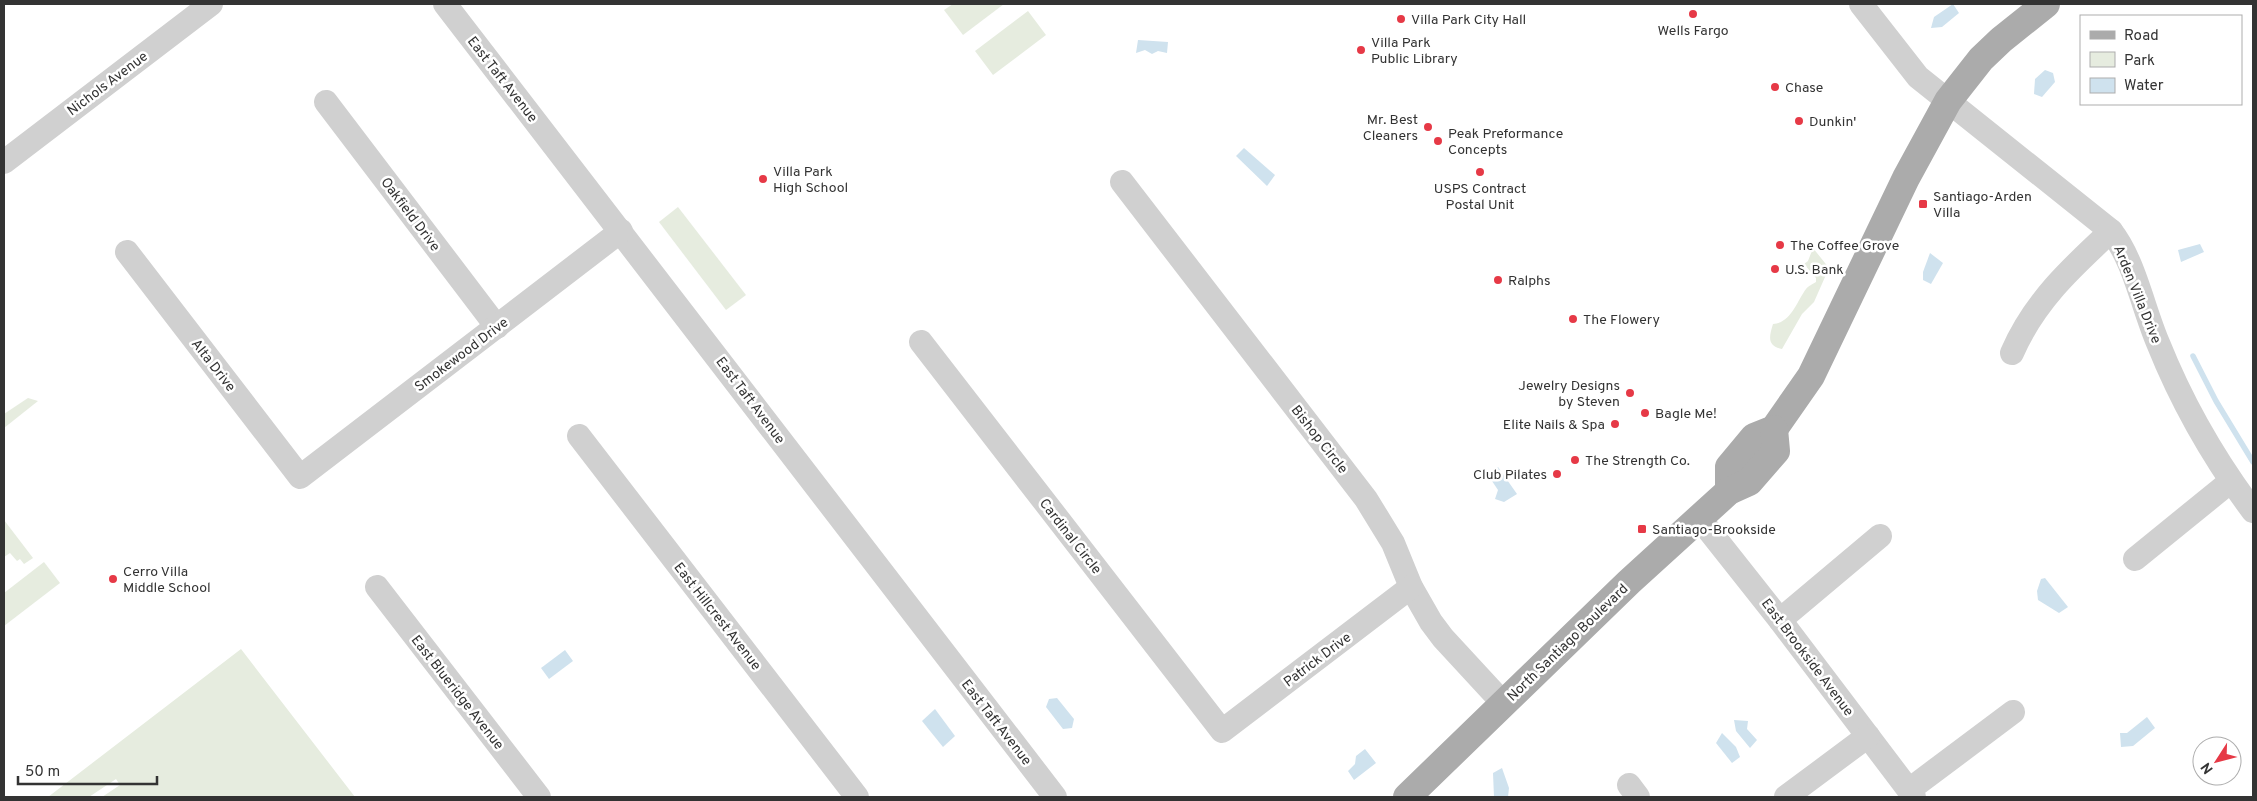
<svg xmlns="http://www.w3.org/2000/svg" width="2257" height="801" font-family="Overpass,sans-serif">
<rect width="100%" height="100%" fill="#fff"/>
<!-- green -->
<g fill="#e6ecdf">
<path d="M953,4H1004L963,35L944,10Z"/>
<path d="M1028,11L1046,35L993,75L975,51Z"/>
<path d="M678,207L746,295L726,310L659,222Z"/>
<path d="M1813,248L1829,268L1814,302L1802,314L1782,349C1767,346 1769,337 1773,324C1791,323 1797,301 1806,289C1808,286 1813,284 1816,282V278L1804,264L1808,261Z"/>
<path d="M28,398L38,401L4,428V414Z"/>
<path d="M4,520L33,558L24,564L20,559L17,561L10,553L4,557Z"/>
<path d="M44,562L60,583L4,626V593Z"/>
<path d="M241,649L355,797H102L120,785L116,779L89,797H48Z"/>
</g>
<!-- water -->
<g fill="#cfe2ee">
<path d="M1953,4L1959,13L1942,27L1931,28L1934,17Z"/>
<path d="M1138,40L1168,42L1167,53L1158,51L1152,54L1145,50L1136,53Z"/>
<path d="M2045,70L2053,73L2055,82L2042,97L2034,94L2035,79Z"/>
<path d="M1244,148L1275,175L1267,186L1236,156Z"/>
<path d="M2200,244L2204,252L2181,262L2178,250Z"/>
<path d="M1930,253L1943,263L1931,284L1923,280V272Z"/>
<path d="M1498,467L1517,494L1504,502L1495,499L1498,490L1488,475Z"/>
<path d="M2045,578L2068,607L2059,613L2038,600L2037,591L2041,579Z"/>
<path d="M565,650L573,661L549,679L541,668Z"/>
<path d="M1057,698L1074,719L1072,728L1063,729L1046,707L1049,699Z"/>
<path d="M935,709L955,736L943,747L922,721Z"/>
<path d="M2147,717L2155,728L2133,746L2121,747L2120,733H2127Z"/>
<path d="M1734,720L1748,721L1747,729L1757,740L1750,748L1736,731Z"/>
<path d="M1722,733L1736,747L1740,757L1732,763L1716,743Z"/>
<path d="M1365,749L1376,763L1354,780L1348,771L1355,764L1356,756Z"/>
<path d="M1502,768L1509,788L1508,797H1494L1493,773Z"/>
</g>
<g fill="none" stroke-linecap="round" stroke-linejoin="round">
<!-- stream -->
<path stroke="#cfe2ee" stroke-width="5.5" d="M2193,356L2216,401L2253,462"/>
<!-- minor -->
<g stroke="#d0d0d0" stroke-width="24">
<path d="M445,4L1055,797"/>
<path d="M1861,4L1918,77L2111,231C2134,260 2143,308 2158,343C2182,403 2214,459 2253,511"/>
<path d="M326,102L497,327"/>
<path d="M4,162L211,4"/>
<path d="M1122,182L1366,499L1393,543L1411,587L1431,622L1443,638L1503,703"/>
<path d="M127,252L300,477L621,231"/>
<path d="M921,342L1222,731L1411,587"/>
<path d="M2012,353C2034,302 2071,268 2111,231"/>
<path d="M579,436L857,797"/>
<path d="M1700,519L1780,620L1914,797"/>
<path d="M2135,559L2231,481"/>
<path d="M377,587L539,797"/>
<path d="M1780,620L1880,536"/>
<path d="M1629,785L1638,797"/>
<path d="M1909,790L2013,712"/>
<path d="M1786,797L1868,736"/>
</g>
<!-- major -->
<g stroke="#ababab" stroke-width="28">
<path d="M1729,491V467L1754,437L1774,429L1811,376L1906,178L1948,101L1981,59L2001,40L2046,4"/>
<path d="M1407,797L1629,582L1729,491L1749,482L1776,451L1774,429"/>
</g>
</g>
<!-- markers -->
<g fill="#e63946" stroke="#fff" stroke-width="2">
<circle cx="1693" cy="14" r="5"/>
<circle cx="1401" cy="19" r="5"/>
<circle cx="1361" cy="50" r="5"/>
<circle cx="1775" cy="87" r="5"/>
<circle cx="1799" cy="121" r="5"/>
<circle cx="1428" cy="127" r="5"/>
<circle cx="1438" cy="141" r="5"/>
<circle cx="1480" cy="172" r="5"/>
<circle cx="763" cy="179" r="5"/>
<rect x="1918" y="199" width="10" height="10" rx="2.5"/>
<circle cx="1780" cy="245" r="5"/>
<circle cx="1775" cy="269" r="5"/>
<circle cx="1498" cy="280" r="5"/>
<circle cx="1573" cy="319" r="5"/>
<circle cx="1630" cy="393" r="5"/>
<circle cx="1645" cy="413" r="5"/>
<circle cx="1615" cy="424" r="5"/>
<circle cx="1575" cy="460" r="5"/>
<circle cx="1557" cy="474" r="5"/>
<rect x="1637" y="524" width="10" height="10" rx="2.5"/>
<circle cx="113" cy="579" r="5"/>
</g>
<g text-anchor="middle" stroke-width="5" stroke-linejoin="round" paint-order="stroke">
<!-- poi labels -->
<g font-size="14" fill="#333" stroke="#fff" text-anchor="start">
<text x="1411" y="24">Villa Park City Hall</text>
<text x="1693" y="35" text-anchor="middle">Wells Fargo</text>
<text x="1371" y="47">Villa Park<tspan x="1371" dy="16">Public Library</tspan></text>
<text x="1785" y="92">Chase</text>
<text x="1418" y="124" text-anchor="end">Mr. Best<tspan x="1418" dy="16">Cleaners</tspan></text>
<text x="1809" y="126">Dunkin'</text>
<text x="1448" y="138">Peak Preformance<tspan x="1448" dy="16">Concepts</tspan></text>
<text x="773" y="176">Villa Park<tspan x="773" dy="16">High School</tspan></text>
<text x="1480" y="193" text-anchor="middle">USPS Contract<tspan x="1480" dy="16">Postal Unit</tspan></text>
<text x="1933" y="201">Santiago-Arden<tspan x="1933" dy="16">Villa</tspan></text>
<text x="1790" y="250">The Coffee Grove</text>
<text x="1785" y="274">U.S. Bank</text>
<text x="1508" y="285">Ralphs</text>
<text x="1583" y="324">The Flowery</text>
<text x="1620" y="390" text-anchor="end">Jewelry Designs<tspan x="1620" dy="16">by Steven</tspan></text>
<text x="1655" y="418">Bagle Me!</text>
<text x="1605" y="429" text-anchor="end">Elite Nails &amp; Spa</text>
<text x="1585" y="465">The Strength Co.</text>
<text x="1547" y="479" text-anchor="end">Club Pilates</text>
<text x="1652" y="534">Santiago-Brookside</text>
<text x="123" y="576">Cerro Villa<tspan x="123" dy="16">Middle School</tspan></text>
</g>
<!-- street labels -->
<g font-size="14" fill="#333" stroke="#fff">
<text transform="translate(503 79) rotate(52)" y="5">East Taft Avenue</text>
<text transform="translate(107 83) rotate(-37)" y="5">Nichols Avenue</text>
<text transform="translate(411 214) rotate(53)" y="5">Oakfield Drive</text>
<text transform="translate(2138 294) rotate(68)" y="5">Arden Villa Drive</text>
<text transform="translate(461 354) rotate(-37)" y="5">Smokewood Drive</text>
<text transform="translate(214 365) rotate(52)" y="5">Alta Drive</text>
<text transform="translate(751 400) rotate(53)" y="5">East Taft Avenue</text>
<text transform="translate(1320 439) rotate(52)" y="5">Bishop Circle</text>
<text transform="translate(1071 536) rotate(52)" y="5">Cardinal Circle</text>
<text transform="translate(718 616) rotate(52)" y="5">East Hillcrest Avenue</text>
<text transform="translate(1567 642) rotate(-44)" y="5">North Santiago Boulevard</text>
<text transform="translate(1808 657) rotate(53)" y="5">East Brookside Avenue</text>
<text transform="translate(1317 659) rotate(-37)" y="5">Patrick Drive</text>
<text transform="translate(458 692) rotate(52)" y="5">East Blueridge Avenue</text>
<text transform="translate(997 722) rotate(52)" y="5">East Taft Avenue</text>
</g>
</g>
<!-- border -->
<rect width="2257" height="801" fill="none" stroke="#333333" stroke-width="10"/>
<!-- legend -->
<rect x="2080" y="15" width="162" height="90" fill="#ffffff" stroke="#adadad"/>
<rect x="2090" y="31" width="25" height="8" fill="#ababab" stroke="#adadad"/>
<text x="2124" y="40" font-size="15" fill="#333333">Road</text>
<rect x="2090" y="52" width="25" height="15" fill="#e6ecdf" stroke="#adadad"/>
<text x="2124" y="65" font-size="15" fill="#333333">Park</text>
<rect x="2090" y="78" width="25" height="15" fill="#cfe2ee" stroke="#adadad"/>
<text x="2124" y="90" font-size="15" fill="#333333">Water</text>
<!-- north arrow -->
<g transform="translate(2217 761) rotate(234)"><circle r="24" fill="#ffffff" stroke="#adadad"/>
<path d="M0-4L9 19L0 12L-9 19Z" fill="#e63946"/>
<text y="-8" font-size="14" font-weight="bold" text-anchor="middle" fill="#333333">N</text>
</g>
<!-- scale -->
<path d="M18 776v8h139v-8" fill="none" stroke="#333333" stroke-width="2.5"/>
<text x="25" y="776" font-size="15" fill="#333333" stroke="#ffffff" stroke-width="4" paint-order="stroke">50 m</text>
</svg>
